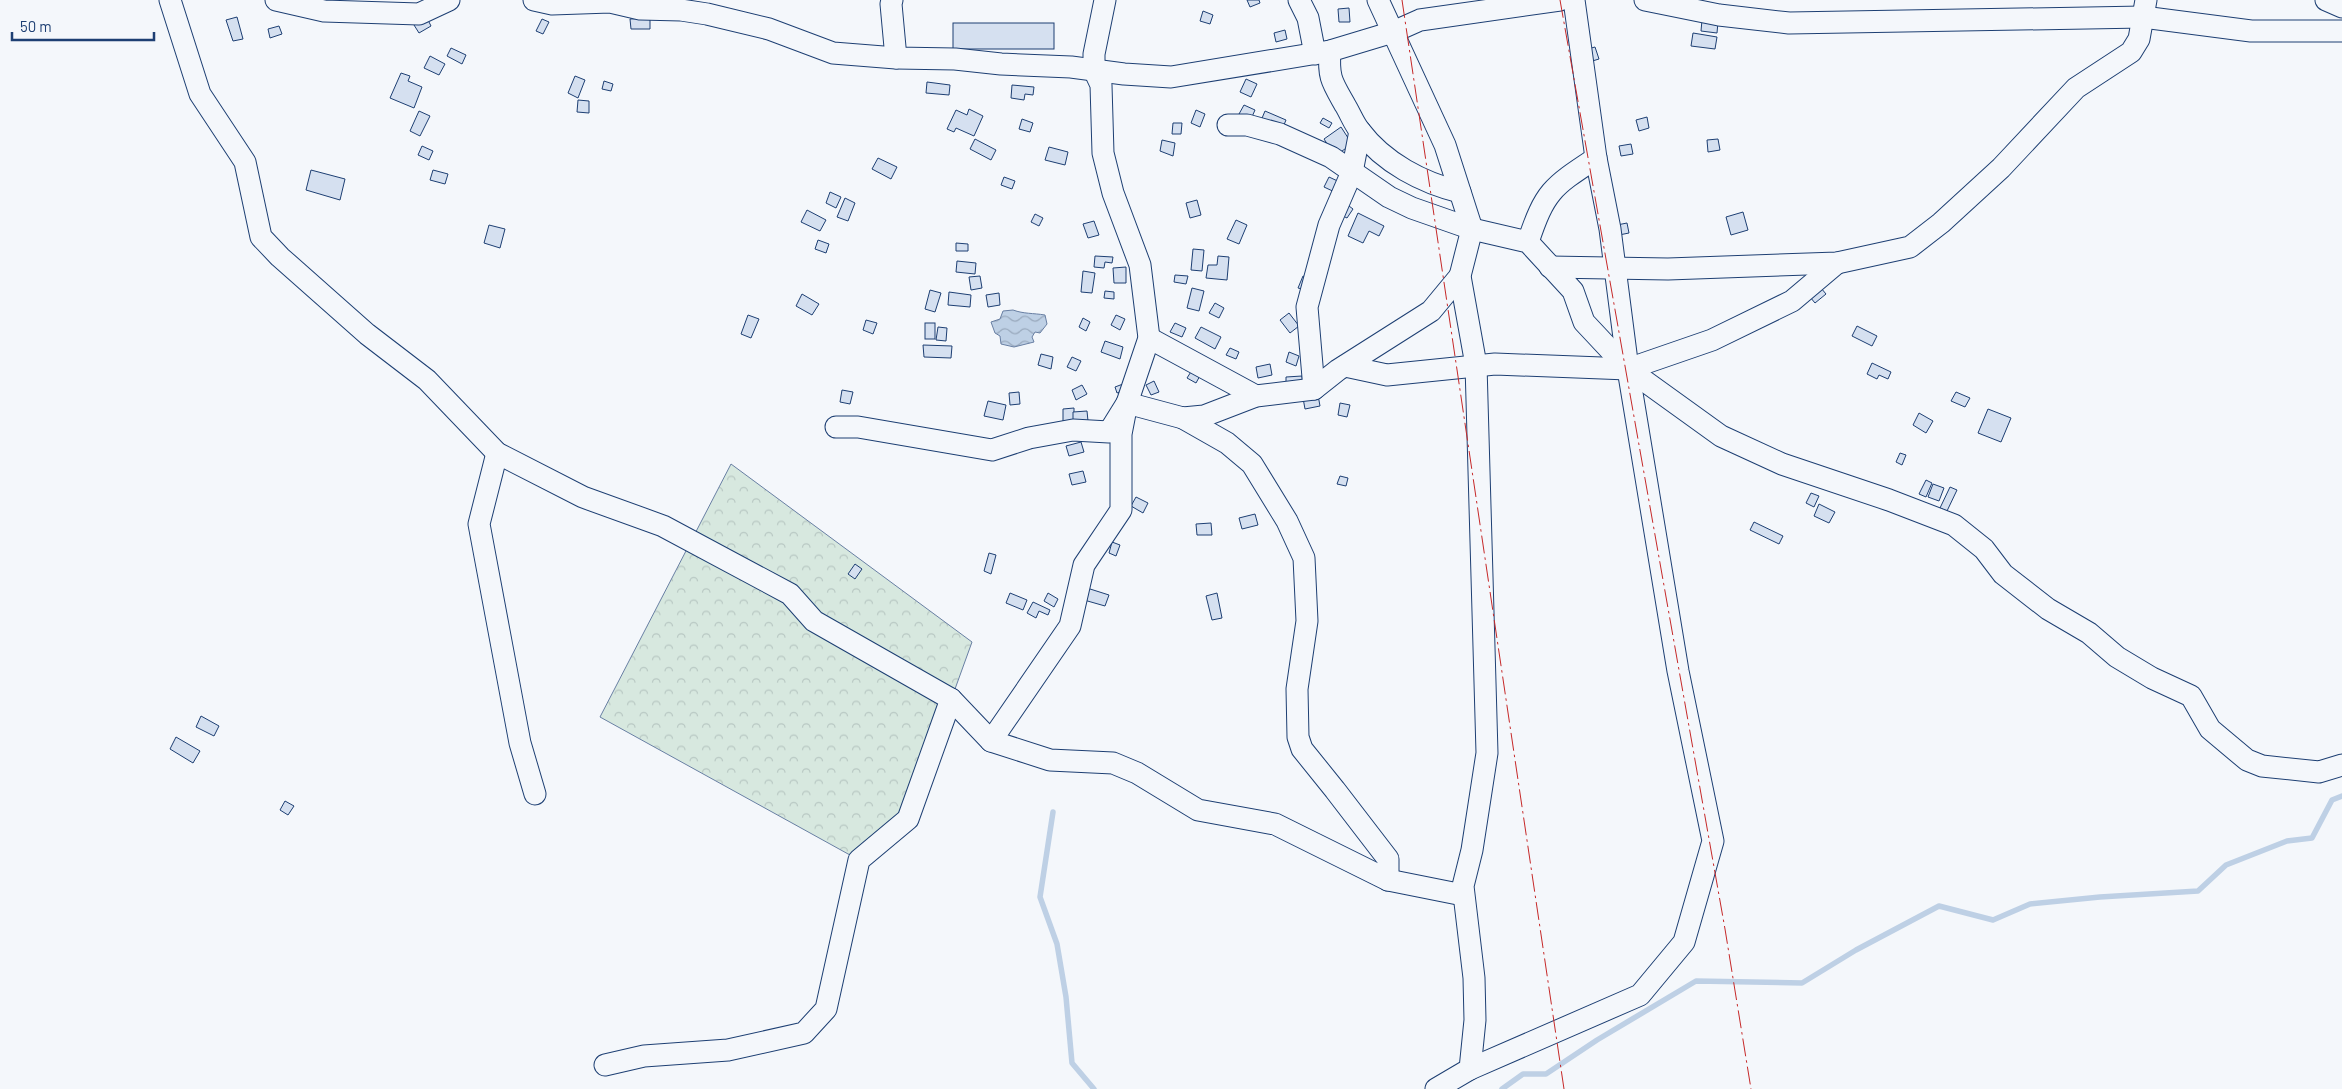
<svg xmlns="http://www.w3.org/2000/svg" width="2342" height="1089" font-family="Barlow,sans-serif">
<defs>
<pattern id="forest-crowns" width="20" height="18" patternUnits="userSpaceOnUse" patternTransform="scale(1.25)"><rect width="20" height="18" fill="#d7e8df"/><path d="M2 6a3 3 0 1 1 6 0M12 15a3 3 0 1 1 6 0" fill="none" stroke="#b8c8c3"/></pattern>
<pattern id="water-waves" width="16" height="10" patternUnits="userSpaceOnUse" patternTransform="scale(1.25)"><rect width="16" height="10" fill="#bed0e5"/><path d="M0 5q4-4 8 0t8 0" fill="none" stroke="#9aaabe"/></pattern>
</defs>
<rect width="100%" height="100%" fill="#f4f7fb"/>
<!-- forest -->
<path fill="url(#forest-crowns)" stroke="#687fa3" d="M731,464L972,642L908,819L859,860L600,717Z"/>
<!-- water -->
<path fill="url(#water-waves)" stroke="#687fa3" d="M1013,310C1024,314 1033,313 1045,315L1047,324L1040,333L1035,332L1032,337L1034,342L1014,347L1001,344L1000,336L995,333L991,322L1000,319L1003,311Z"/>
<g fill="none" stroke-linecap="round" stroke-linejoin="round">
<!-- stream -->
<g stroke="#bed0e5" stroke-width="5.5">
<path d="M1053,812L1040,897L1057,944L1066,997L1072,1063L1094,1089"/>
<path d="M1502,1089L1523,1074H1546L1597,1040L1696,981L1802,983L1856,950L1939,906L1993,920L2030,904L2100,897L2198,891L2226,865L2287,841L2312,838L2332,800L2342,796"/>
</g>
</g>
<!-- building -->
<g fill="#d5e0f0" stroke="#1d3f73">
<path d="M1247,0H1259L1260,3L1250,7Z"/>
<path d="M1349,8L1350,22H1339L1338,9Z"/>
<path d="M1203,11L1213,15L1210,24L1200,21Z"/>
<path d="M237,17L243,39L233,41L226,20Z"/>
<path d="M427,18L431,26L419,33L414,25Z"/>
<path d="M650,18V29H631L630,19Z"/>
<path d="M542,19L549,22L543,34L536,31Z"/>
<path d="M1702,20L1718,22L1717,33L1701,31Z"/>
<rect x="953" y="23" width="101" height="26"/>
<path d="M279,26L282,34L270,38L268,29Z"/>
<path d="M1285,30L1287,39L1276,42L1274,33Z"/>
<path d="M1693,33L1717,37L1715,49L1691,46Z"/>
<path d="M1595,47L1599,59L1589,62L1584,50Z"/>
<path d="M451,48L466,55L462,64L447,56Z"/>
<path d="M430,56L445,64L439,75L424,68Z"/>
<path d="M401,73L410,76L408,81L422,87L414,108L390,98Z"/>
<path d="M575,76L585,80L578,98L568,93Z"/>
<path d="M1246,79L1257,84L1251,97L1240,92Z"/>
<path d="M604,81L613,84L611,91L602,89Z"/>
<path d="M927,82L950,85L949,95L926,93Z"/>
<path d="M1012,85L1034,87L1033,95L1025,94L1024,100L1011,98Z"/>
<path d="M578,100L589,101V113L577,112Z"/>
<path d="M1244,105L1255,110L1251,119L1239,114Z"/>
<path d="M969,109L983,116L974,136L956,128L954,132L947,129L956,110L967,115Z"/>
<path d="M1196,110L1205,114L1200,127L1191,123Z"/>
<path d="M419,111L430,116L420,136L410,131Z"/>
<path d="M1265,111L1286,120L1281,132L1260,123Z"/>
<path d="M1647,117L1649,128L1639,131L1636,120Z"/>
<path d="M1323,118L1332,123L1329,128L1320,123Z"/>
<path d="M1022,119L1033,123L1030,132L1019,129Z"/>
<path d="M1173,123H1182L1181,134H1172Z"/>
<path d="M1341,127L1352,144L1335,156L1324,139Z"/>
<path d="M975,139L996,150L991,160L970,149Z"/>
<path d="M1718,139L1720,150L1708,152L1707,140Z"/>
<path d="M1162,140L1175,143L1173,156L1160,151Z"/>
<path d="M1631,144L1633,154L1621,156L1619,146Z"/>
<path d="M422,146L433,151L429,160L418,155Z"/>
<path d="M1049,147L1068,152L1065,165L1045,160Z"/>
<path d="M878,158L897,167L891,179L872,169Z"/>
<path d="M311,170L345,179L340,200L306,190Z"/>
<path d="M433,170L448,174L445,184L430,180Z"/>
<path d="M1004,177L1015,181L1012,189L1001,185Z"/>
<path d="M1329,177L1344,184L1339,194L1324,187Z"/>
<path d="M830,192L841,197L836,208L826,203Z"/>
<path d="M845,198L855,203L848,221L837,217Z"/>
<path d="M1197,200L1201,215L1190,218L1186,203Z"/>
<path d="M1345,203L1353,209L1347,218L1339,214Z"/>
<path d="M807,210L826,220L820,231L801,222Z"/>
<path d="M1743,212L1748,230L1731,235L1726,217Z"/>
<path d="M1358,213L1384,226L1379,236L1369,231L1363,243L1348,236Z"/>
<path d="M1035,214L1043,218L1039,226L1031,222Z"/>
<path d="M1236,220L1247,225L1239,244L1227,239Z"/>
<path d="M1094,221L1099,235L1088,238L1083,224Z"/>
<path d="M1627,223L1629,233L1619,235L1617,225Z"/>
<path d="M489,225L505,229L500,248L484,243Z"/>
<path d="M818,240L829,244L826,253L815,249Z"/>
<path d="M956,243L968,244V251H956Z"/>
<path d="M1193,249L1204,250L1202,271L1191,270Z"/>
<path d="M1095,256L1113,257L1112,263L1105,262L1104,268L1094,267Z"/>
<path d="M1218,256L1229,257L1227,280L1206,278L1208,265H1217Z"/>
<path d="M957,261L976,263L975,274L956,272Z"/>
<path d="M1126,267V283H1114L1113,268Z"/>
<path d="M1083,271L1095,273L1092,293L1081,292Z"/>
<path d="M1175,275L1188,276L1186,284L1174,282Z"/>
<path d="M980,276L982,288L971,290L969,277Z"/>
<path d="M1303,276L1310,279L1306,290L1298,288Z"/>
<path d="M1192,288L1204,291L1199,311L1187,308Z"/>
<path d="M1821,288L1826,294L1815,303L1810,297Z"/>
<path d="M930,290L941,293L935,312L925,309Z"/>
<path d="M1105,291L1114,292V299L1104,298Z"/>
<path d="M949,292L971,295L970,307L948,305Z"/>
<path d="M999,293L1000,305L988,307L986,295Z"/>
<path d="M802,294L819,304L812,315L796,306Z"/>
<path d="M1215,303L1224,308L1219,318L1209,313Z"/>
<path d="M1289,313L1299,326L1290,333L1280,320Z"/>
<path d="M748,315L759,319L751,338L741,334Z"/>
<path d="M1116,315L1125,319L1120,330L1111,325Z"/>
<path d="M1083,318L1090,322L1086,331L1079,327Z"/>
<path d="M866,320L877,323L873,334L863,330Z"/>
<rect x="925" y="323" width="10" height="16"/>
<path d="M1175,323L1186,328L1182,337L1170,332Z"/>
<path d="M1857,326L1877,336L1872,346L1852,336Z"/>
<path d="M938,327L947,328L946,341L936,340Z"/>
<path d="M1201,327L1221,337L1215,349L1195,338Z"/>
<path d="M1105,341L1123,347L1120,359L1101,352Z"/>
<path d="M923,345L952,346L951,358L924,357Z"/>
<path d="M1230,348L1239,352L1236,359L1226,355Z"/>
<path d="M1289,352L1299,356L1296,366L1286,362Z"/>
<path d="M1041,354L1053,357L1051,369L1038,365Z"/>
<path d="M1072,357L1081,361L1076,371L1067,367Z"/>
<path d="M1872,363L1891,372L1888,379L1879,375L1877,379L1867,374Z"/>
<path d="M1270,364L1272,375L1258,378L1256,367Z"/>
<path d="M1194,367L1202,372L1196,383L1187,378Z"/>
<path d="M1302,376L1303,386L1286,387V377Z"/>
<path d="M1154,381L1159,392L1151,395L1146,385Z"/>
<path d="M1123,384L1125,390L1117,393L1115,387Z"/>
<path d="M1082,385L1087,394L1076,400L1072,390Z"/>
<path d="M842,390L853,392L850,404L840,402Z"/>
<path d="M1019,392L1020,404L1010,405L1009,393Z"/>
<path d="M1956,392L1970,398L1965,407L1951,401Z"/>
<path d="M1318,395L1320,406L1305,409L1303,398Z"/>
<path d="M988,401L1006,405L1003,420L984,416Z"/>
<path d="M1340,403L1350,405L1347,417L1338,415Z"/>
<path d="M1074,408V421L1063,422V409Z"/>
<path d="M1988,409L2011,418L2001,442L1978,433Z"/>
<path d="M1087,411L1088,421L1073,422V412Z"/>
<path d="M1919,413L1933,421L1926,433L1913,425Z"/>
<path d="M1081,442L1084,452L1069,456L1066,446Z"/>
<path d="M1900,453L1906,455L1902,465L1896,462Z"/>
<path d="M1083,471L1086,482L1072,485L1069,474Z"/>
<path d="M1340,476L1348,478L1346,486L1337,484Z"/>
<path d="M1926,480L1932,483L1926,497L1919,494Z"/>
<path d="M1933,484L1944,488L1939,501L1928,497Z"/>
<path d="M1950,487L1957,490L1947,511L1940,508Z"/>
<path d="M1811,493L1819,496L1814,507L1806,503Z"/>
<path d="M1136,497L1148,503L1143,513L1131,506Z"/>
<path d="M1819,504L1835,512L1829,523L1814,516Z"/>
<path d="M1255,514L1258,525L1242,529L1239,518Z"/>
<path d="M1754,522L1783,536L1779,544L1750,530Z"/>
<path d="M1211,523L1212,535H1197L1196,524Z"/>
<path d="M1112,542L1120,545L1116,556L1109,553Z"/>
<path d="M989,553L996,555L991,574L984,571Z"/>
<path d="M855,564L862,569L855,579L848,574Z"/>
<path d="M1087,588L1109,595L1105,606L1084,600Z"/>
<path d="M1010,593L1027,600L1023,610L1006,603Z"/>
<path d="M1048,593L1058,599L1054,607L1044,601Z"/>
<path d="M1217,593L1222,618L1212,620L1206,596Z"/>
<path d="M1033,602L1050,610L1048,615L1039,611L1036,618L1027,613Z"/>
<path d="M201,716L219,726L214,736L196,727Z"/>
<path d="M176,737L200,751L193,763L170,749Z"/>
<path d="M285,801L294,806L288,815L280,810Z"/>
</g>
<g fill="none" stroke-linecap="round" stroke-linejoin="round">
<defs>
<g id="minor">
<path d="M170,0L200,94L245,162L261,237L280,257L367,334L427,380L497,453L583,497L663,526L790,594L814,621L951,699L991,741L1050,760L1113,763L1137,773L1198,810L1275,824L1388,880L1463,895"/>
<path d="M276,0L324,11L419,14L449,0"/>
<path d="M534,0L552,4L610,2L640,9L681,10L707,14L769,29L833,53L896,58L955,59L1001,64L1071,67L1124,74L1171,77L1330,51L1393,32L1420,20L1560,0"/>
<path d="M892,0L891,4L896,58"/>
<path d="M1299,0L1308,18L1315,54"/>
<path d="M1378,0L1445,145L1472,229L1460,276L1476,365L1487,753L1472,850L1463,886L1474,978L1475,1020L1470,1069L1436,1089"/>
<path d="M1645,0L1719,15L1789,23L2143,17L2251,31H2342"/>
<path d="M2326,0L2342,7"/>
<path d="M1330,51C1328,78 1332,82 1345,105C1350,113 1354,124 1360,131C1384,163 1423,183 1460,192"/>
<path d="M1228,125H1247L1280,134L1331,157L1389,197L1412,208L1472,229L1528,242L1573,291L1584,322L1628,369L1721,436L1782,464L1889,500L1954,525L1984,549L2003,574L2048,609L2089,633L2117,657L2152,678L2191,696L2210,729L2247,760L2262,766L2319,772L2342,765"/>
<path d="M1528,242C1545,191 1552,187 1596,158"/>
<path d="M1550,267L1668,269L1837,263L1910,247L1941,223L2001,168L2076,88L2131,52L2139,39L2146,0"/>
<path d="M1149,338L1256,396"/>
<path d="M1345,366L1387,375L1495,364L1628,369L1712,340L1792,301L1837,263"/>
<path d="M1314,389L1307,307L1329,225L1352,172L1360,131"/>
<path d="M1183,418L1227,443L1252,464L1287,521L1304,558L1307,621L1297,689L1298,737L1302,749L1335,790L1388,859V880"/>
<path d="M836,427H858L992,450L1029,438L1073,430L1109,432L1127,403L1183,418L1204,416L1256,396L1314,389L1338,370L1431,311L1460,276"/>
<path d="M497,453L479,524L520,743L535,794"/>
<path d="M991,741L1070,626L1084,565L1121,510V434L1127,403L1149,338L1140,265L1113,193L1103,153L1101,85L1094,70V54L1105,0"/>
<path d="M605,1065L644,1056L728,1050L804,1033L826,1009L859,860L908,819L951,699"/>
<path d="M1470,1069L1640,995L1684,942L1713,841L1678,671L1628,369L1610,229L1596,158L1574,0"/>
</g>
</defs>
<!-- minor casing -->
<use href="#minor" stroke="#1d3f73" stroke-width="23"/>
<!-- minor -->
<use href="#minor" stroke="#f4f7fb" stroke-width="21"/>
<!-- power -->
<g stroke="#c62828" stroke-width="1" stroke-dasharray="18 4 2.5 4" stroke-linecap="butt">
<path d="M1402,0L1564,1089"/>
<path d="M1560,0L1725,929L1751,1089"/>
</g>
</g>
<!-- scale -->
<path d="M12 32v8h142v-8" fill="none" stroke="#1d3f73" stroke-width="2.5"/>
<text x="20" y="32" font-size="15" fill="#1d3f73" stroke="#f4f7fb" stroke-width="4" paint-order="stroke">50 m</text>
</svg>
